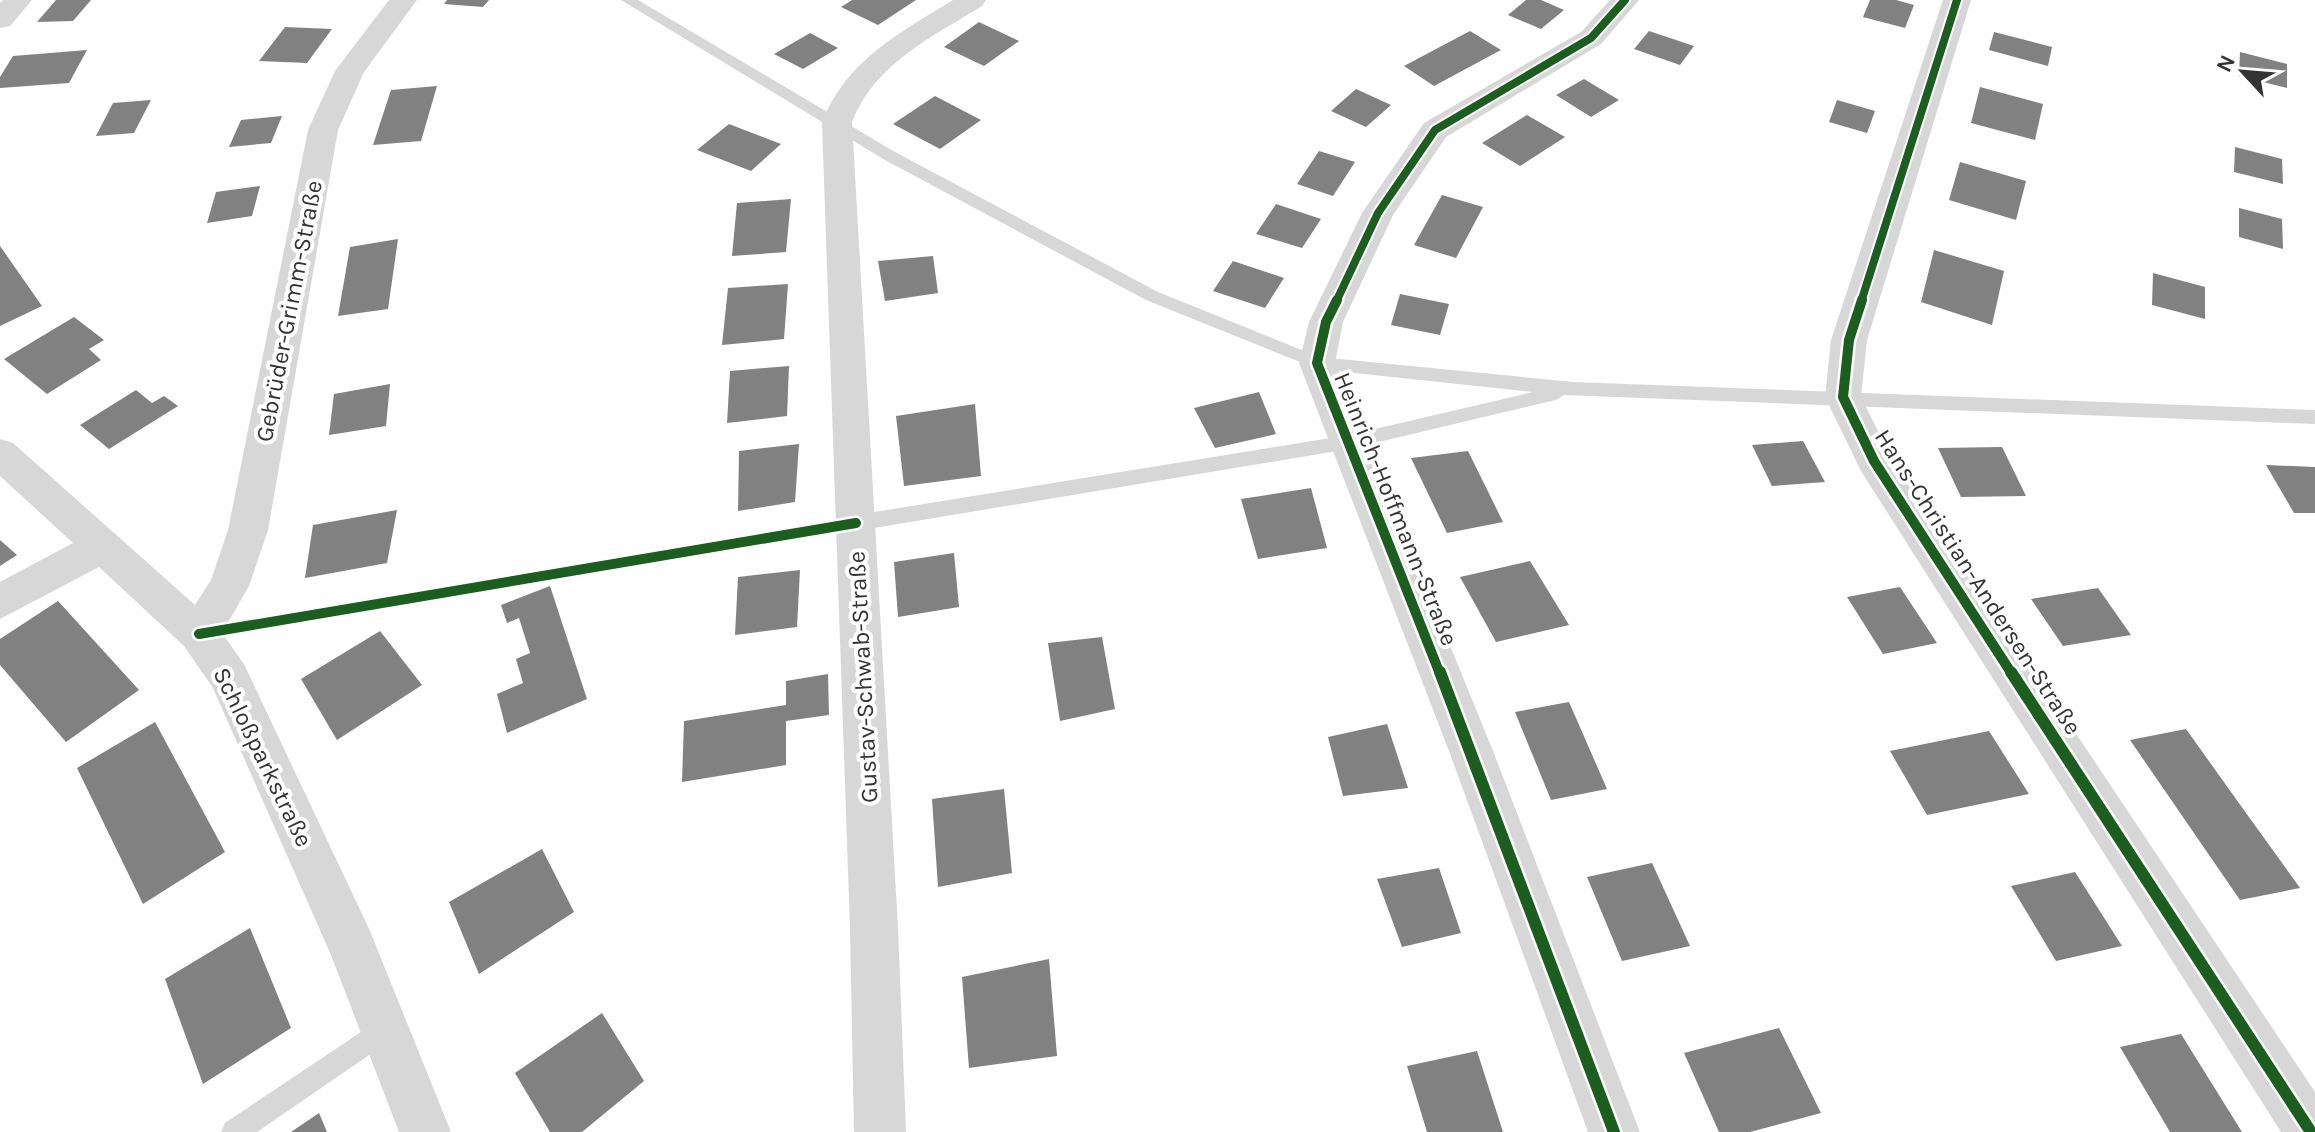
<svg xmlns="http://www.w3.org/2000/svg" width="2315" height="1132" font-family="Karla,sans-serif">
<rect width="100%" height="100%" fill="#fff"/>
<!-- building -->
<g fill="#818181">
<path d="M56,0H91L73,21L37,22Z"/>
<path d="M447,0H489L483,7L444,4Z"/>
<path d="M852,0H916L878,25L841,7Z"/>
<path d="M1526,0H1541L1564,10L1541,29L1508,15Z"/>
<path d="M1870,0H1896L1914,5L1905,28L1863,17Z"/>
<path d="M979,22L1019,41L984,66L944,47Z"/>
<path d="M285,27L332,29L307,63L259,61Z"/>
<path d="M1470,31L1501,50L1434,86L1404,66Z"/>
<path d="M1649,31L1694,46L1680,65L1634,49Z"/>
<path d="M1994,32L2052,47L2048,66L1989,50Z"/>
<path d="M810,33L838,48L803,69L774,54Z"/>
<path d="M87,50L69,83L0,88V77L13,56Z"/>
<path d="M2240,52L2287,64V88L2239,76Z"/>
<path d="M1584,79L1619,100L1591,117L1556,95Z"/>
<path d="M437,86L421,141L373,145L391,90Z"/>
<path d="M1980,87L2043,104L2035,140L1971,123Z"/>
<path d="M1356,89L1391,105L1366,127L1331,111Z"/>
<path d="M935,96L981,120L940,149L893,124Z"/>
<path d="M151,100L134,133L96,136L113,103Z"/>
<path d="M1837,100L1875,111L1867,133L1829,122Z"/>
<path d="M1527,115L1565,137L1520,166L1482,143Z"/>
<path d="M282,116L271,143L229,147L241,120Z"/>
<path d="M729,124L781,144L751,171L697,150Z"/>
<path d="M2235,147L2282,159L2283,184L2234,172Z"/>
<path d="M1319,151L1355,162L1333,196L1297,184Z"/>
<path d="M1960,162L2026,181L2016,220L1949,200Z"/>
<path d="M260,186L252,216L207,223L216,192Z"/>
<path d="M1442,195L1483,207L1456,258L1414,245Z"/>
<path d="M791,199L786,252L732,256L737,203Z"/>
<path d="M1276,204L1321,219L1302,248L1256,234Z"/>
<path d="M2239,208L2282,219L2283,249L2239,237Z"/>
<path d="M398,239L388,309L338,316L350,247Z"/>
<path d="M0,246L42,306L0,326Z"/>
<path d="M1934,250L2004,271L1992,325L1921,302Z"/>
<path d="M933,256L938,293L885,301L878,261Z"/>
<path d="M1233,261L1284,278L1265,308L1213,291Z"/>
<path d="M2153,273L2205,287V319L2152,305Z"/>
<path d="M788,284L784,339L722,345L728,288Z"/>
<path d="M1400,294L1449,304L1440,335L1391,325Z"/>
<path d="M74,317L104,340L89,349L101,360L47,394L4,359Z"/>
<path d="M789,366L787,416L727,423L730,371Z"/>
<path d="M390,384L386,426L329,435L334,394Z"/>
<path d="M136,390L152,403L164,396L178,406L109,449L80,425Z"/>
<path d="M1259,392L1276,434L1215,448L1194,408Z"/>
<path d="M975,404L981,476L904,486L896,416Z"/>
<path d="M1803,441L1825,482L1772,486L1752,445Z"/>
<path d="M799,444L795,502L738,511L739,451Z"/>
<path d="M2002,447L2026,496L1961,497L1938,448Z"/>
<path d="M1468,451L1503,522L1447,533L1411,458Z"/>
<path d="M2266,465L2315,467V513H2294Z"/>
<path d="M1311,488L1327,548L1258,559L1241,499Z"/>
<path d="M397,510L387,563L305,578L313,525Z"/>
<path d="M0,540L17,555L0,566Z"/>
<path d="M954,553L959,607L898,617L894,562Z"/>
<path d="M1530,561L1569,625L1496,642L1460,577Z"/>
<path d="M800,570L797,627L735,635L738,577Z"/>
<path d="M550,586L587,699L507,733L497,694L523,683L516,659L530,653L519,618L507,623L501,605Z"/>
<path d="M1900,587L1937,643L1883,654L1847,597Z"/>
<path d="M2098,588L2131,635L2063,646L2031,599Z"/>
<path d="M58,601L139,690L66,742L0,665V639Z"/>
<path d="M380,631L422,685L337,740L301,679Z"/>
<path d="M1102,637L1115,709L1060,721L1048,643Z"/>
<path d="M828,674L829,715L786,721V765L682,782L684,721L786,705V681Z"/>
<path d="M1569,702L1607,789L1551,800L1515,712Z"/>
<path d="M155,722L225,852L143,904L77,768Z"/>
<path d="M1387,724L1408,788L1343,796L1328,737Z"/>
<path d="M2186,729L2241,806L2300,888L2240,900L2130,740Z"/>
<path d="M1989,731L2029,794L1927,815L1890,751Z"/>
<path d="M1004,789L1012,873L938,887L932,799Z"/>
<path d="M542,849L574,912L479,974L449,902Z"/>
<path d="M1652,863L1690,946L1622,961L1587,877Z"/>
<path d="M1439,868L1461,933L1402,947L1377,879Z"/>
<path d="M2075,872L2122,946L2056,961L2011,886Z"/>
<path d="M250,928L291,1028L203,1084L165,979Z"/>
<path d="M1049,959L1057,1056L969,1068L962,977Z"/>
<path d="M602,1013L644,1081L582,1132H550L515,1073Z"/>
<path d="M1779,1028L1821,1113L1750,1132H1719L1684,1053Z"/>
<path d="M2181,1034L2242,1132H2170L2120,1047Z"/>
<path d="M1477,1051L1503,1132H1427L1407,1066Z"/>
<path d="M319,1113L327,1132H291Z"/>
</g>
<g fill="none" stroke-linecap="round" stroke-linejoin="round">
<!-- service -->
<g fill="#d7d7d7" fill-rule="evenodd">
<path d="M621,0H638L895,152L1158,292L1319,357L1573,382L2315,410V424L1564,395L1556,400L1349,449L856,531L849,529L846,523L849,517L856,515L1349,435L1533,392L1317,369L1146,300L885,160Z"/>
<path d="M385,1016L394,1020L398,1029L394,1038L257,1132H221L225,1123Z"/>
</g>
<!-- minor -->
<g fill="#d7d7d7" fill-rule="evenodd">
<path d="M3,0H32L10,26L0,28V3Z"/>
<path d="M389,0H417L364,72L338,130L268,530L249,586L222,633L244,664L370,931L451,1132H399L331,955L213,688L184,646L99,567L0,619V582L73,543L0,476V439L13,443L195,605L211,580L228,530L308,130L335,71Z"/>
<path d="M953,0H986L982,6C932,37 874,64 852,122L898,928L906,1132H854L850,928L822,122C846,61 899,33 953,0Z"/>
<path d="M1610,0H1639L1601,44L1446,137L1393,215L1343,322L1335,363L1493,751L1640,1132H1588L1449,751L1299,363L1309,322L1362,213L1424,123L1581,32Z"/>
<path d="M1943,0H1971L1867,340L1861,397L1889,453L2315,1092V1132H2281L1861,471L1825,397L1831,340Z"/>
</g>
<defs>
<g id="cycleway-far2">
<path d="M1336,302L1378,213L1435,130L1591,38L1625,0"/>
<path d="M1861,302L1957,0"/>
</g>
<g id="cycleway-far1">
<path d="M1337,300L1326,322L1317,363L1440,674"/>
<path d="M1862,300L1849,340L1843,397L1874,461L2012,674"/>
<path d="M199,634L856,523"/>
</g>
<g id="cycleway">
<path d="M1440,672L1614,1132"/>
<path d="M2011,672L2311,1132"/>
</g>
</defs>
<!-- cycleway-far2 casing -->
<use href="#cycleway-far2" stroke="#fff" stroke-width="12"/>
<!-- cycleway-far1 casing -->
<use href="#cycleway-far1" stroke="#fff" stroke-width="15"/>
<!-- cycleway casing -->
<use href="#cycleway" stroke="#fff" stroke-width="17"/>
<!-- cycleway-far2 -->
<use href="#cycleway-far2" stroke="#1b5e20" stroke-width="8"/>
<!-- cycleway-far1 -->
<use href="#cycleway-far1" stroke="#1b5e20" stroke-width="10"/>
<!-- cycleway -->
<use href="#cycleway" stroke="#1b5e20" stroke-width="12"/>
</g>
<g text-anchor="middle" stroke-width="8" stroke-linejoin="round" paint-order="stroke">
<!-- street labels -->
<g font-size="24" fill="#333" stroke="#fff">
<text transform="translate(289 311) rotate(-79)" y="8">Gebrüder-Grimm-Straße</text>
<text transform="translate(1396 509) rotate(68)" y="8">Heinrich-Hoffmann-Straße</text>
<text transform="translate(1978 582) rotate(57)" y="8">Hans-Christian-Andersen-Straße</text>
<text transform="translate(863 677) rotate(-93)" y="8">Gustav-Schwab-Straße</text>
<text transform="translate(263 757) rotate(64)" y="8">Schloßparkstraße</text>
</g>
</g>
<!-- north arrow -->
<g transform="translate(2243 72) rotate(296)" stroke="#ffffff" stroke-width="6" paint-order="stroke">
<path d="M0-6L14 30L0 20L-14 30Z" fill="#333333"/>
<text y="-12" font-size="22" font-weight="bold" text-anchor="middle" fill="#333333">N</text>
</g>
</svg>
